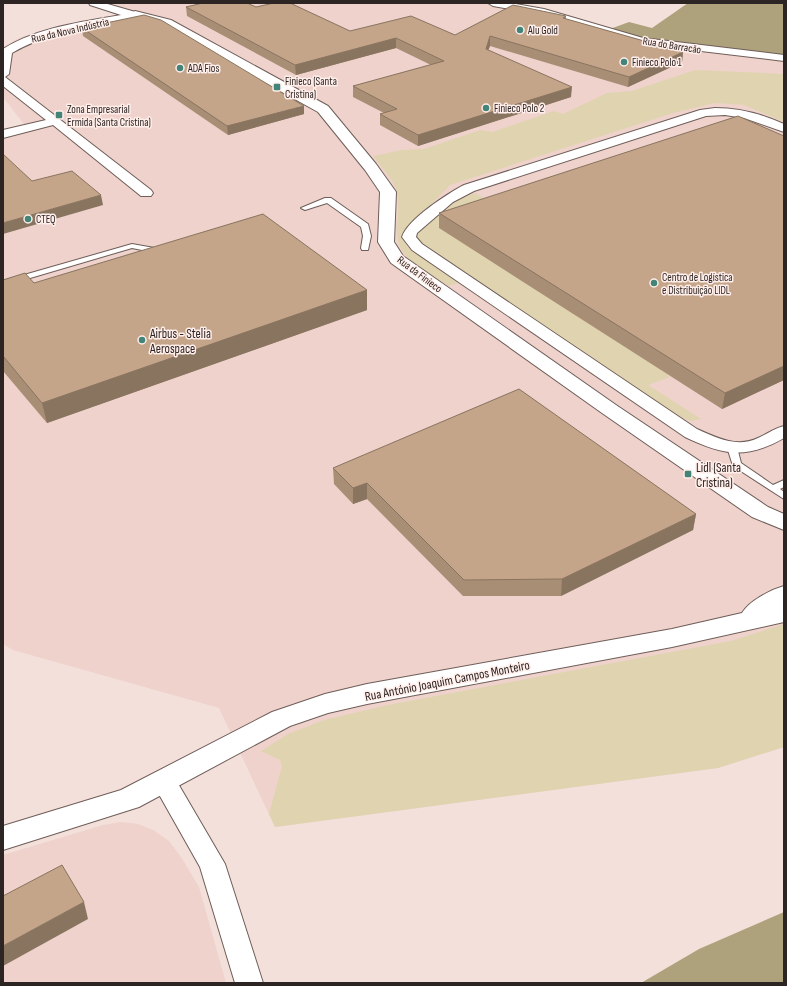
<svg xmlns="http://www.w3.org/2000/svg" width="787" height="986" font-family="'Sofia Sans Condensed',sans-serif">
<rect width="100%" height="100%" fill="#f4e0db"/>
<!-- built -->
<g fill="#eed2cb">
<path d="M102,3H497L642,41L784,58V747L718,768L275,827L219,708L13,650L3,644V139L30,132L3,97V47L21,37L118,14Z"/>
<path d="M121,822L138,824L153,830L169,841L181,857L199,887L226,983H3V855L103,825Z"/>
</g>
<!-- green -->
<g fill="#e0d4b0">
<path d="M695,70L784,74V122L744,105L715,103L673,113L450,185L402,235L407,247L459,282L449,286C433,276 411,266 401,249C391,231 403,208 396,189C392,178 380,166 373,156L402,150L424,149L480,130L492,132L554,111L563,114L607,93L632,91Z"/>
<path d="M475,193L497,205L670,377L648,385L701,419L691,421L676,416L421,246L415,237L416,233L454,201Z"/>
<path d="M784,624V747L718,768L275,827L269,814L282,766L280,760L261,751L288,734L324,720L388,705L731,641Z"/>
</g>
<!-- forest -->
<g fill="#aea27d">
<path d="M688,3H784V55C726,49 666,47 610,29L629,22L652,28Z"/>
<path d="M784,912V983H641L699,949Z"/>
</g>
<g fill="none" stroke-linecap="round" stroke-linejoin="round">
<defs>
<g id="service">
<path d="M325,198H331L368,224L371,236L368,250H362L361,248L363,236L361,227L327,203L305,210L301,208Z"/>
<path d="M132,244L160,249L161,251L157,253L132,248L3,286V281Z"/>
<path d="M732,444L737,447L741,463L773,485L784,480V487L780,489L784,492V499L733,466L727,447Z"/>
</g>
<g id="minor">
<path d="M89,3H104L139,13L140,15L135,18C94,26 49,31 12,53L9,74L5,77L151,190L153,193L151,196H141L53,125L3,138V130L46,120L3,86V49C38,27 82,22 121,15L90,5Z"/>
<path d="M488,3H510L544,9L643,38L784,55V61L642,44L543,15L493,6Z"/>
<path d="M715,108C739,108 762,114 784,124V132L744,118L725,115L706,116L474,191L453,202L417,233L416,237L422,244L697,429C717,438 737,448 758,438C767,434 775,428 784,426V438C746,460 723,455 685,437L412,250L402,237C408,219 447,194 464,185L700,110Z"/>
<path d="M164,772L173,775L225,864L263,983H235L200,867L152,782L155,775Z"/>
</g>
<g id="tertiary">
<path d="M135,11L171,20L328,106L376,164L396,192L394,242L403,256L616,405L768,507L784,514V530L752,517L602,413L391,263L378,242L380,192L365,170L318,112L163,26L131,17L129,15Z"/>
<path d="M784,586V622L672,647L367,704L328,713L290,726L139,807L3,850V826L121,790L272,712L325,694L367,684L672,629L742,613C749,601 770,590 784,586Z"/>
</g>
</defs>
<!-- service casing -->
<use href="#service" stroke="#6e5d58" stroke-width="2"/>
<!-- minor casing -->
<use href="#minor" stroke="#6e5d58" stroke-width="2"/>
<!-- tertiary casing -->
<use href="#tertiary" stroke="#6e5d58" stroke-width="2"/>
<!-- service -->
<use href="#service" fill="#fff" fill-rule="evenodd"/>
<!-- minor -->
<use href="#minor" fill="#fff" fill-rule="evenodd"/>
<!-- tertiary -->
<use href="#tertiary" fill="#fff" fill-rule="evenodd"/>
</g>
<!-- wall -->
<g fill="#a98e76">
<path d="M186,7H256L350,31L455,35L566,16V19L683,52L682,62L628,87L490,46L488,50L571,97L418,146L380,125V114L384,113L353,97V86L431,65L396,48L296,75L187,16Z"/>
<path d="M82,28L304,114L228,135L83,36Z"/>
<path d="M784,136V380L722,409L439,228V213Z"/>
<path d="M3,280L34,283L367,290V310L47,423L3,371Z"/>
<path d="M333,468L696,514L693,530L561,596H463L367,499L353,504L334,484Z"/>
</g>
<!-- shaded-wall -->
<g fill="#897460">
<path d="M490,36V46L485,58L486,49Z"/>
<path d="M396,38V48L296,75L295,65Z"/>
<path d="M683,52L682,62L628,87L629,77Z"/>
<path d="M572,87L571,97L418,146V135Z"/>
<path d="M304,106V114L228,135L227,126Z"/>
<path d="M101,195L103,205L3,234V223Z"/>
<path d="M367,290V310L47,423L42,403Z"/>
<path d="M784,366V380L722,409L725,393Z"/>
<path d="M367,483V499L353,504V488Z"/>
<path d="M696,514L693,530L561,596L562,579Z"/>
<path d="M84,902L88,919L3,966V946Z"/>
</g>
<!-- building -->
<g fill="#c4a589" stroke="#897460">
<path d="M203,3H247L256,7L274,3H290L350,31L411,16L455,35L513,5L566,16L563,18L683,52L629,77L490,36L486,49L572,87L418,135L380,114L397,109L353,86L444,61L396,38L295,65L186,7Z"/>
<path d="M144,15L161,20L304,106L227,126L82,28Z"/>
<path d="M738,116L784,136V366L725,393L439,213Z"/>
<path d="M3,154L32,181L72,171L101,195L3,223Z"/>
<path d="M263,214L367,290L42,403L3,356V280L25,273L34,283Z"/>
<path d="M519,389L696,514L562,579L464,580L367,483L353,488L333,468Z"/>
<path d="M62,865L84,902L3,946V896Z"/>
</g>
<!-- markers -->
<g fill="#428578" stroke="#ffeeea" stroke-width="1.5">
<circle cx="520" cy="30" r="4"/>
<circle cx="624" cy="62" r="4"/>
<circle cx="180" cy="68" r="4"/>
<rect x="273" y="83" width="8" height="8" rx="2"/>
<circle cx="486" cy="108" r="4"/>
<rect x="55" y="111" width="8" height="8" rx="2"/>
<circle cx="28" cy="219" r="4"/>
<circle cx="654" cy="283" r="4"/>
<circle cx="142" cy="340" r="4"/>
<rect x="684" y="470" width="8" height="8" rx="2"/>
</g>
<g text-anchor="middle" stroke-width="3" stroke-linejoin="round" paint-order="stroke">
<!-- far-street labels -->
<g font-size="11" fill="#2c2523" stroke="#ffeeea">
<text transform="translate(70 30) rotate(-13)" y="4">Rua da Nova Indústria</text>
<text transform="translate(672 45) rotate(9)" y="4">Rua do Barracão</text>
<text transform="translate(420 274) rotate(37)" y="4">Rua da Finieco</text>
</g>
<!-- far-poi labels -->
<g font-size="11" fill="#2c2523" stroke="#ffeeea" text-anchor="start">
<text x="528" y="34">Alu Gold</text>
<text x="632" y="66">Finieco Polo 1</text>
<text x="188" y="72">ADA Fios</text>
<text x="285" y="85">Finieco (Santa<tspan x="285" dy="13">Cristina)</tspan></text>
<text x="494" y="112">Finieco Polo 2</text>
<text x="67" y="113">Zona Empresarial<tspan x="67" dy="13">Ermida (Santa Cristina)</tspan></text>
<text x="36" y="223">CTEQ</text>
<text x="662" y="281">Centro de Logística<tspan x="662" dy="13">e Distribuição LIDL</tspan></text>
</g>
<!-- poi labels -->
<g font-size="13" fill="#2c2523" stroke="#ffeeea" text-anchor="start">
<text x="150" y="338">Airbus - Stelia<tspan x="150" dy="15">Aerospace</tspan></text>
<text x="696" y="472">Lidl (Santa<tspan x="696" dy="15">Cristina)</tspan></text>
</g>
<!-- street labels -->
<g font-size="13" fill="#2c2523" stroke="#ffeeea">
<text transform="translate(447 680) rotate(-11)" y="5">Rua António Joaquim Campos Monteiro</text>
</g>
</g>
<!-- border -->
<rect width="787" height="986" fill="none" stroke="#2c2523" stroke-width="8"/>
</svg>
